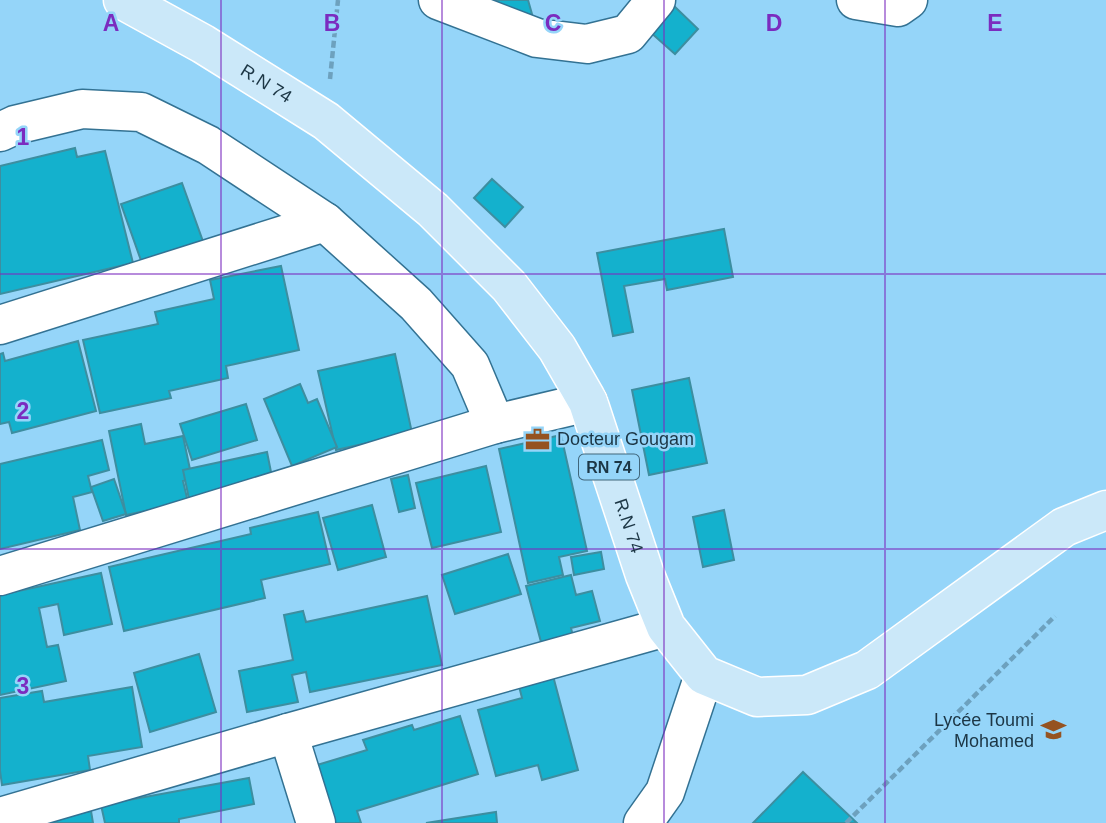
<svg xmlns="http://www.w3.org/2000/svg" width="1106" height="823" font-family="Helvetica,sans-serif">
<rect width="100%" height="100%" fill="#95d5f9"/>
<!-- building -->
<g fill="#14b1cd" stroke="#3d8ea0" stroke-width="2">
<path d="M496,0H528L532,14L502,22Z"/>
<path d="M673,5L698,29L675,54L649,31Z"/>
<path d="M75,148L77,157L105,151L133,263L0,294V166Z"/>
<path d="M492,179L523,207L505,227L474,198Z"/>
<path d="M182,183L205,247L144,269L121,204Z"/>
<path d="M724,229L733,277L667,290L665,279L624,286L633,332L613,336L597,253Z"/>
<path d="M281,266L299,350L226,366L228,378L169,391L171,398L100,413L83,340L158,324L155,312L214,299L210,280Z"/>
<path d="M78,341L96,411L12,433L9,422L0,424V354L3,353L5,361Z"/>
<path d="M395,354L412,433L336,450L318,371Z"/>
<path d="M689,378L707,463L649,475L632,390Z"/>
<path d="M300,384L308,403L317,399L337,447L292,466L264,399Z"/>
<path d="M246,404L257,440L192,460L180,424Z"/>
<path d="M141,424L145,444L183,436L192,479L183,481L188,502L126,515L109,431Z"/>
<path d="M561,435L587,551L559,557L563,575L528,583L499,449Z"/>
<path d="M102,440L109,470L88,476L92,492L73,497L80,530L0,549V464Z"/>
<path d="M267,452L273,482L189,499L183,470Z"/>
<path d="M486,466L501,532L432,548L416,483Z"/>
<path d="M408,475L415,508L399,512L391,479Z"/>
<path d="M114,479L126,514L103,521L91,487Z"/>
<path d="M372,505L386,557L338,570L323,518Z"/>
<path d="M724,510L734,560L703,567L693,517Z"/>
<path d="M318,512L330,564L261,580L265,598L124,631L109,567L251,534L250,528Z"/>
<path d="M601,552L604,569L574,575L571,557Z"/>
<path d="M508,554L521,594L455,614L442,575Z"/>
<path d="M101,573L112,624L64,635L58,604L39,608L47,647L58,645L66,681L0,695V595Z"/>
<path d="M571,575L576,595L592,591L600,621L571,628L576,649L545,657L526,586Z"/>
<path d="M427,596L442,665L310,692L306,672L292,675L298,702L247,712L239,671L293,660L284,615L303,611L306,622Z"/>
<path d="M199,654L216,712L150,732L134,673Z"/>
<path d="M552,672L578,770L542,780L538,765L496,776L478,710L522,698L518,682Z"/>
<path d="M132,687L142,747L88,756L90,770L2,785L0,771V698L42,691L44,702Z"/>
<path d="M460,716L478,774L357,811L361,823H335L317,765L367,750L363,740L412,725L414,730Z"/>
<path d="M803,772L857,823H753Z"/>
<path d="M249,778L254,804L179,819V823H105L101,805Z"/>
<path d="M91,811L93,823H28Z"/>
<path d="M496,812L497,823H426Z"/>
</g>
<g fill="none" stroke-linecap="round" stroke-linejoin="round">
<defs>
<g id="minor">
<path d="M438,0L537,38L587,44L628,34L656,0"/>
<path d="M856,0L898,7L908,0"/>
<path d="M0,132L15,125L82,109L141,112L208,145L325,222L416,304L470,365L495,424"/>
<path d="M0,325L325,222"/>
<path d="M0,576L495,424L588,402"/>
<path d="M288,733L316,823"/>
<path d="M0,817L288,733L666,627"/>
<path d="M643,823L665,792L704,675"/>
</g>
<g id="primary">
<path id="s1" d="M123,0L203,44L326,121L433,210L509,286L557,348L588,402L645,575L666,627L704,675L757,697L807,695L867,670L1064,527L1106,510"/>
</g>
</defs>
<!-- minor casing -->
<use href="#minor" stroke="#337293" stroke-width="41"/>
<!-- primary casing -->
<use href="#primary" stroke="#fff" stroke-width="41"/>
<!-- path -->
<g stroke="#6da1be" stroke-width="4.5" stroke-dasharray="7 3.5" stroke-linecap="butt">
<path d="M330,79L338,0"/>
<path d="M846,823L1055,616"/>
</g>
<!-- minor -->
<use href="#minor" stroke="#fff" stroke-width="38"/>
<!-- primary -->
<use href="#primary" stroke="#cbe8f9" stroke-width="38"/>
</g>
<!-- grid -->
<path fill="none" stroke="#7b2cbf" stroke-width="2" stroke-opacity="0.55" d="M221,0V823M442,0V823M664,0V823M885,0V823M0,274H1106M0,549H1106"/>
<!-- icons -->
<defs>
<symbol id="office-bare" viewBox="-9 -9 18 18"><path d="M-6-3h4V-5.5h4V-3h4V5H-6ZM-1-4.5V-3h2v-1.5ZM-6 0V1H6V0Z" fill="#955321" stroke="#95d5f9" stroke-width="2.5" paint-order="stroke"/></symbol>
<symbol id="school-bare" viewBox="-9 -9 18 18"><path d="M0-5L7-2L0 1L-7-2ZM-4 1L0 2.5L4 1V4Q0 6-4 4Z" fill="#955321" stroke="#95d5f9" stroke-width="2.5" paint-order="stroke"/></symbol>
</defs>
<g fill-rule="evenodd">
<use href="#office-bare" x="520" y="422" width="35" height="35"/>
<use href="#school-bare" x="1036" y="712" width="35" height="35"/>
</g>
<g text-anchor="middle" stroke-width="5" stroke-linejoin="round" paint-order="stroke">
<!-- shield labels -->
<rect fill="#95d5f9" stroke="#40667b" stroke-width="2" x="579" y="454.5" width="60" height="25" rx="5"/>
<g font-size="16" font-weight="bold" fill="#1c3645">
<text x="609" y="473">RN 74</text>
</g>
<!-- street labels -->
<g font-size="18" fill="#1c3645" stroke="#95d5f9">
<text dy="6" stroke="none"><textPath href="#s1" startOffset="166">R.N 74</textPath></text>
<text dy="6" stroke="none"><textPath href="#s1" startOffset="754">R.N 74</textPath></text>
</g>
<!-- poi labels -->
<g font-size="18" fill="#1c3645" stroke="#95d5f9" text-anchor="start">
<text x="557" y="445">Docteur Gougam</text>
<text x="1034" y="726" text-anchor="end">Lycée Toumi<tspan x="1034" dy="21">Mohamed</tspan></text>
</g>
</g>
<g font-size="23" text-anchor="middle" font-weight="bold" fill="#7b2cbf" stroke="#95d5f9" stroke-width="5" stroke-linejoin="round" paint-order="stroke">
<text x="111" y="31">A</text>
<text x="332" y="31">B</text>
<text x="553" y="31">C</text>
<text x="774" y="31">D</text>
<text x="995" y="31">E</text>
<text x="23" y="145">1</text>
<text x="23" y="419">2</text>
<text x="23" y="694">3</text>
</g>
</svg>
